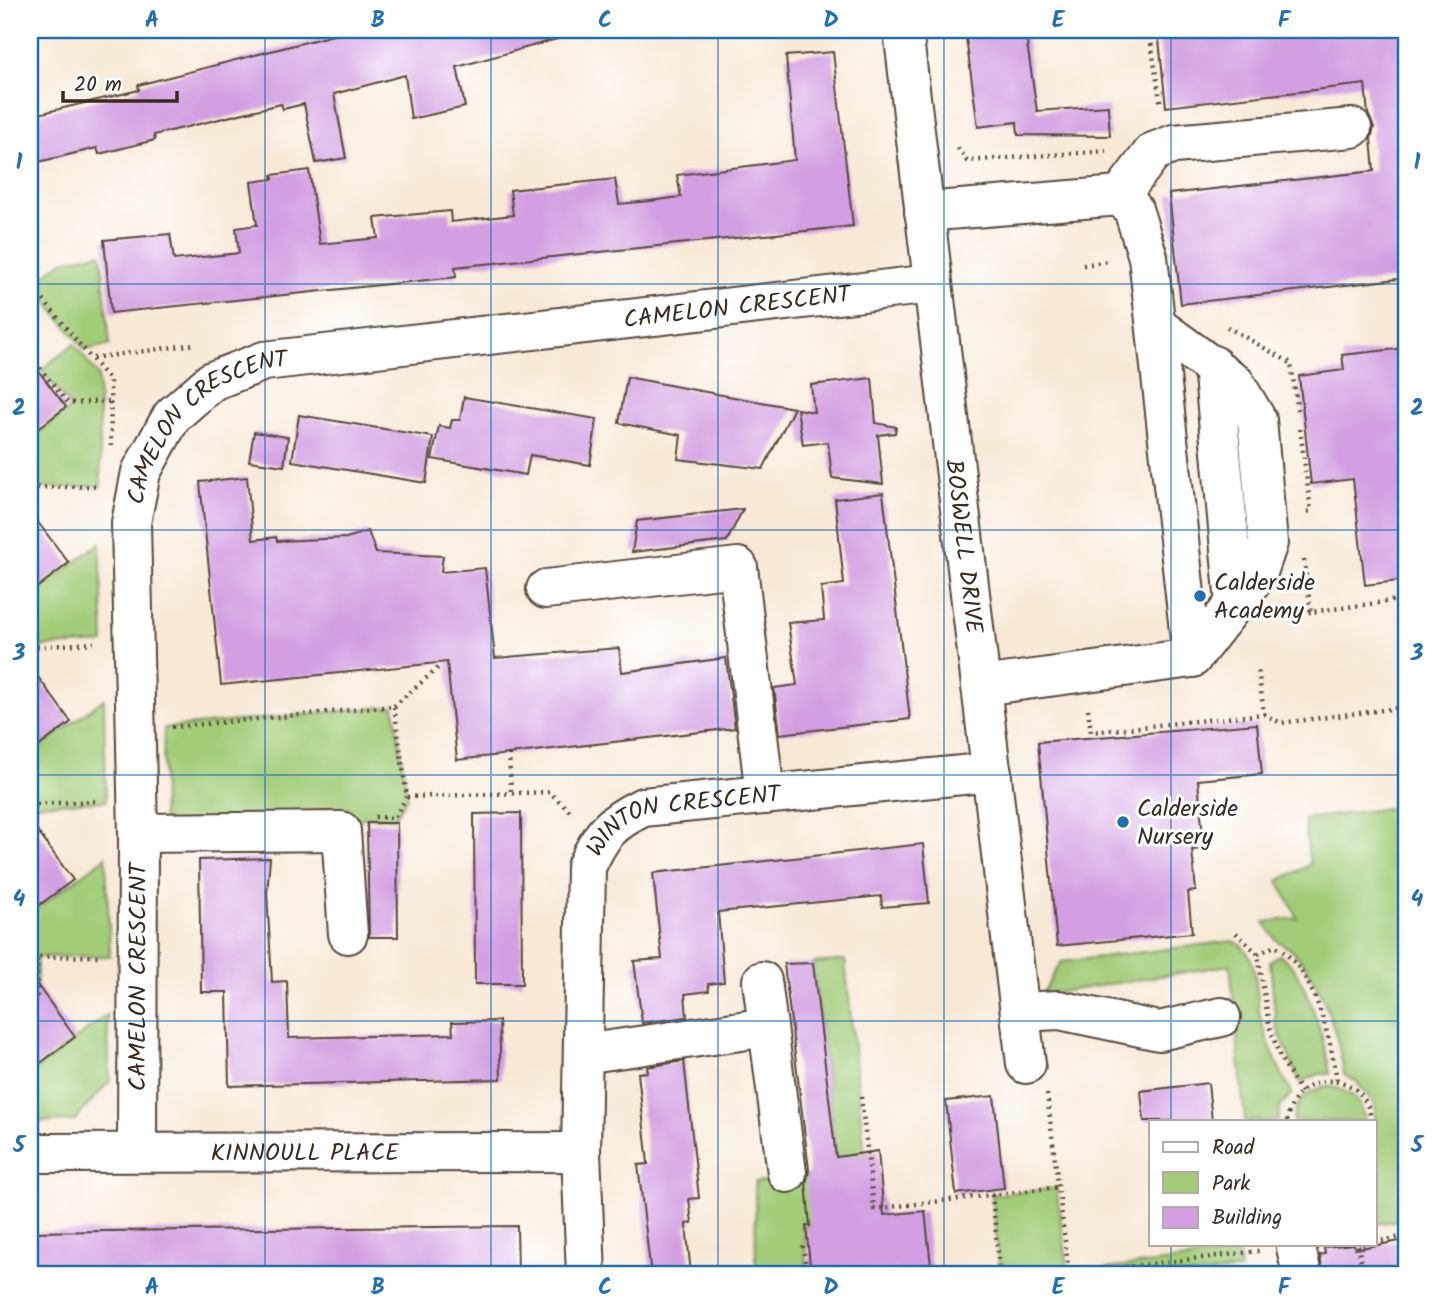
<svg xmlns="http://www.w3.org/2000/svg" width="1436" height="1305" font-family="Kalam,sans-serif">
<rect width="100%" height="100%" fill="#fff"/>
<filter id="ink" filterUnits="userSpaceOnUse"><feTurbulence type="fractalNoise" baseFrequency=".0143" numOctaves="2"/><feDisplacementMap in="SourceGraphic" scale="14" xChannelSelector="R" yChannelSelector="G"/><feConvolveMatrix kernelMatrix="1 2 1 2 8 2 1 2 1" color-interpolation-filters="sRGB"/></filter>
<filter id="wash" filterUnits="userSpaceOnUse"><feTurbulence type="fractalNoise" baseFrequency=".00686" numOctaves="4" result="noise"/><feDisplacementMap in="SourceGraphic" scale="28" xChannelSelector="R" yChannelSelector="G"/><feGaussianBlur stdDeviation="1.57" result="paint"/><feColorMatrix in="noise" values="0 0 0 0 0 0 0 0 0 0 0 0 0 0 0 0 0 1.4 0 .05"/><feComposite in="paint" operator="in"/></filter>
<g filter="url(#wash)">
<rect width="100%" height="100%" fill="#f8e9d7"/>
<!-- green -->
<g fill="#a2cc78" stroke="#6e7b4b" stroke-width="2">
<path d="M101,253L110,345L85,350L37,290L30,295V284H33L63,261Z"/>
<path d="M74,344L98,375L101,486L30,488V439L71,407L41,370Z"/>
<path d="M100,543L104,643L31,647L30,683V596Z"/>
<path d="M104,699L106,801L35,804V837L30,842V755Z"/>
<path d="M394,706L407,797L394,818L365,817L341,831L162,833L164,728Z"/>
<path d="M1406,806V1219L1375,1224V1105L1356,1081L1344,1075C1339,1035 1322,984 1295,953C1290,947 1282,945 1277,940C1272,935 1268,928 1264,922L1298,918L1278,881L1310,865L1304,819Z"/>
<path d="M106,857L110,956L37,957V995L30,1000V914Z"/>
<path d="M1233,941C1262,952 1254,997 1261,1021C1269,1046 1279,1070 1292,1093L1281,1105L1278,1121H1245L1230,965L1042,995L1061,962Z"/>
<path d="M1279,955C1305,967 1326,1047 1330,1074H1319L1300,1083L1276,1025L1270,961Z"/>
<path d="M845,960L871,1216L800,1226L804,1227L807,1275H756L755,1182L838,1173L813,963Z"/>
<path d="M107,1015L110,1081L74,1121L30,1122V1074Z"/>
<path d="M1325,1086C1347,1088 1362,1098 1365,1121H1293C1295,1101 1307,1092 1325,1086Z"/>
<path d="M1056,1188L1069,1274L1000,1275L992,1195Z"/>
<path d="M1239,1253L1240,1270L1200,1275H1095L1094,1270Z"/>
</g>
<g id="blocks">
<!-- building -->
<g fill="#d39fe2">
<path d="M353,30H556L557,39L457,67L465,107L411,119L405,75L334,94L346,158L316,163L304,104L283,109L281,104L154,135L155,140L99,154L97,148L30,164V116L139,90L138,85Z"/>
<path d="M965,30H1025L1037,111L1108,106L1110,136L1018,135L1017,122L978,127Z"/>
<path d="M1158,30H1406V278L1181,304L1169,194L1374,171L1371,139L1374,127L1368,114L1365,84L1166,107Z"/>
<path d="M833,52L853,226L455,267L456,277L111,313L104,240L170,234L174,260L239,253L236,228L257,225L251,182L273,179L272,175L309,170L320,244L378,238L375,218L450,211L451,222L513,215L510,190L615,179L619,204L650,201L681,197L677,175L795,160L786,56Z"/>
<path d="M1406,348V580L1365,585L1353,479L1311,484L1299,376L1344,370L1342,355Z"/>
<path d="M30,360L66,407L30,435Z"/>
<path d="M627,377L695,390L794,408L763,469L678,459L681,435L619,423Z"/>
<path d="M872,378L876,423L896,427L895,433L878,435L883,484L832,478L828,442L803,445L797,409L814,412L811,385Z"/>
<path d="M464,397L597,419L590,465L530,455L526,475L432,459L439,426L450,428L452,420H460Z"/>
<path d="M299,415L433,437L426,483L292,461Z"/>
<path d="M254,432L288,437L284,466L249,461Z"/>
<path d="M247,477L253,540L276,537L277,541L347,538L368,531L376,553L443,556L441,572L485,568L495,658L619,648L622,672L726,658L735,728L457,760L447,662L221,685L200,482Z"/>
<path d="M883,493L910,719L780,734L774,688L797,685L788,623L824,620L821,587L844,584L835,499Z"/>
<path d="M743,509L727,541L632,552L637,521Z"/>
<path d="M30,512L69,563L30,593Z"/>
<path d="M30,666L71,722L30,753Z"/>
<path d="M1257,724L1262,774L1198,780L1204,849L1192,850L1196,891L1188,892L1192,933L1057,946L1038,742Z"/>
<path d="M521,813L522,984H475L474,814Z"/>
<path d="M30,821L73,880L30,912Z"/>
<path d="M367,823H397L398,937H369Z"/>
<path d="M923,844L929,903L882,907L881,896L718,912L724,982L708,984L709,991L685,994L687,1017L642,1023L634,961L662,959L653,873Z"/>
<path d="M270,858L267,893L272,982L287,981L289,1038L453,1034L452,1022L499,1021L501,1079L229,1086L227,992H201L199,860Z"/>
<path d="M813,963L836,1157L878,1151L884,1215L925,1211L932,1275H811L806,1226H810L806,1183L809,1170L784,964Z"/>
<path d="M30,975L75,1037L30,1071Z"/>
<path d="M684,1061L699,1198L689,1199L692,1223L686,1224L691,1275H651L638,1165L648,1164L638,1073L648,1072L647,1067Z"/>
<path d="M1208,1083L1212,1121H1144L1141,1091Z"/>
<path d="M994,1096L1004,1188L956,1194L946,1101Z"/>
<path d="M517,1226L518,1275H470V1272L30,1275V1232Z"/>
<path d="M1406,1240V1275H1323L1320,1255L1325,1254L1324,1247L1354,1244L1355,1249Z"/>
</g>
</g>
</g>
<g filter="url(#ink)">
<use href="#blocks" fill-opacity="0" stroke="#57473a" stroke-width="2"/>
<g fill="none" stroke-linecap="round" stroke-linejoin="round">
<defs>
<g id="minor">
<path id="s1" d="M903,30L1026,1064"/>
<path d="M1120,196L1153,152L1174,144L1352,128"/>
<path d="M924,212L1120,196L1133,209L1148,257L1192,658L981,686"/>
<path d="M1157,326L1235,383L1257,420L1268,543L1257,575L1192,658"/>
<path d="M1213,365L1235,604"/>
<path d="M546,589L738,567L765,795"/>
<path d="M138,833L341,831L348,934"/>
<path d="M762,981L787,1173"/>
<path d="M1020,1012L1059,1010L1159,1031L1221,1017"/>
<path d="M583,1054L768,1027"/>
<path id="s2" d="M137,1152L138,833L131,523L141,472L172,416L212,381L264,361L932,284"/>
<path id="s3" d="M30,1153L581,1152"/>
<path d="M1296,1247L1302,1275"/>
<path id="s4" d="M586,1275L581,1152L586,867C601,834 610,823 643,807L992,772"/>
</g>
</defs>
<!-- minor casing -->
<use href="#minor" stroke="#57473a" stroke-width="42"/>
<!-- path -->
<g stroke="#57473a" stroke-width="4.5" stroke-dasharray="2 5" stroke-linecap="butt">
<path d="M1149,30L1161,106"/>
<path d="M958,148L967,161L1106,151"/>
<path d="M1083,265L1110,261"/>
<path d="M30,284L110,381L111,446"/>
<path d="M1227,327L1291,363L1298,413"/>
<path d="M93,358L196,344"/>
<path d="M30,364L34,361L68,403L110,401"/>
<path d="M1300,429L1311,511L1305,512"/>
<path d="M30,488L99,486"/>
<path d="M30,512V523"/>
<path d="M1304,560L1311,612L1406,599"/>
<path d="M1274,617L1311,612"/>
<path d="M30,683L31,647L94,643"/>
<path d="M394,706L438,668L437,663"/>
<path d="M1088,709L1091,732L1264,714L1258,669"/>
<path d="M1264,714L1281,723L1406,707"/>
<path d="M172,727L394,706L407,797L549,792L572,813"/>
<path d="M509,754L511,793"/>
<path d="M375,817L394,818L407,797"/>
<path d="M30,842L35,837V804L99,801"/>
<path d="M1236,933L1258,954L1269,1025L1280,1057L1301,1092"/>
<path d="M1258,954L1275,946C1314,968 1331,1039 1337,1081"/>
<path d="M30,1000L37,995V957L101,956"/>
<path d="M1047,1094L1069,1274L1062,1275"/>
<path d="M861,1097L874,1209L1059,1187"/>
<path d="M1287,1121C1295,1067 1367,1068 1371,1121"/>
<path d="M992,1195L1000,1275"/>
<path d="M1375,1242L1406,1236"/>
<path d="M803,1246L807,1275"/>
<path d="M1129,1265L1130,1275"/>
<path d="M1069,1274L1259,1251"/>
<path d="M1363,1275L1358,1245L1364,1244"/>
</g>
<!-- minor -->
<use href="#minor" stroke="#fff" stroke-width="38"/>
</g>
</g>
<!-- grid -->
<path fill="none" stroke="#1f6fb2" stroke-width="2" stroke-opacity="0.55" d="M265,30V1275M491,30V1275M718,30V1275M944,30V1275M1171,30V1121M30,284H1406M30,530H1406M30,775H1406M30,1021H1406M1171,1244V1275"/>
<!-- markers -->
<g fill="#1f6fb2" stroke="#fff" stroke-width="2.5">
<circle cx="1200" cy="596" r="7"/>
<circle cx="1123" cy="822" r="7"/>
</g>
<g text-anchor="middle" stroke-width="6" stroke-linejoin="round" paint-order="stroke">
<!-- street labels -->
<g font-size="24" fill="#3b2a1e" stroke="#fff">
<text dy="8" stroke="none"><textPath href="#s2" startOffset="1330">CAMELON CRESCENT</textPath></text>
<text dy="8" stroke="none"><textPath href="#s2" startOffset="763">CAMELON CRESCENT</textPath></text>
<text dy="8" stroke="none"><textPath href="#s1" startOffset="520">BOSWELL DRIVE</textPath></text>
<text dy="8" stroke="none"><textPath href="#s4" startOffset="527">WINTON CRESCENT</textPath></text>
<text dy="8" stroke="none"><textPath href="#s2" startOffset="175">CAMELON CRESCENT</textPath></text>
<text dy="8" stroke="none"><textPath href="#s3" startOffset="275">KINNOULL PLACE</textPath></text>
</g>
<!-- poi labels -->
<g font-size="24" fill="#3b2a1e" stroke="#fff" text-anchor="start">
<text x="1214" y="590">Calderside<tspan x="1214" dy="28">Academy</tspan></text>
<text x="1137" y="816">Calderside<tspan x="1137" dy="28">Nursery</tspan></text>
</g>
</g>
<!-- margin -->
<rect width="1436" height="1305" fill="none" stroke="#fff" stroke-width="77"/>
<!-- legend -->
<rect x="1149" y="1120" width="228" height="126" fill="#ffffff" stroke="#b1aaa5" stroke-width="2"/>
<rect x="1163" y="1142" width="35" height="10" fill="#ffffff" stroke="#b1aaa5" stroke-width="2"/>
<text x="1212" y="1154" font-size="21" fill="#3b2a1e">Road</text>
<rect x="1163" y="1172" width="35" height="21" fill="#a2cc78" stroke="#b1aaa5" stroke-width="2"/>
<text x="1212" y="1190" font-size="21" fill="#3b2a1e">Park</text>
<rect x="1163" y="1207" width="35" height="21" fill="#d39fe2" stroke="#b1aaa5" stroke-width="2"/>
<text x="1212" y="1224" font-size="21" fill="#3b2a1e">Building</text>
<!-- scale -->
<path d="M63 91v10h114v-10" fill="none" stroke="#3b2a1e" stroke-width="3.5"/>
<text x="74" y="91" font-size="21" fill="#3b2a1e" stroke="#ffffff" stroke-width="5" paint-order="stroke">20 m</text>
<rect x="38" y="38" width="1360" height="1228" fill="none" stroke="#1f6fb2" stroke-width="2.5"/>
<g font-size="23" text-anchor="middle" font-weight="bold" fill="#1f6fb2">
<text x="152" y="27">A</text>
<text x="378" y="27">B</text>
<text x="605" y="27">C</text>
<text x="831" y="27">D</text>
<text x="1058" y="27">E</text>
<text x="1284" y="27">F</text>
<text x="19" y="169">1</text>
<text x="1417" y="169">1</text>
<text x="19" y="415">2</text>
<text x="1417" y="415">2</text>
<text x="19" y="660">3</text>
<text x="1417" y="660">3</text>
<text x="19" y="906">4</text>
<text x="1417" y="906">4</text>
<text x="19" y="1152">5</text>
<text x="1417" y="1152">5</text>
<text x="152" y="1294">A</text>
<text x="378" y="1294">B</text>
<text x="605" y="1294">C</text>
<text x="831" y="1294">D</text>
<text x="1058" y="1294">E</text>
<text x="1284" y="1294">F</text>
</g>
</svg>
